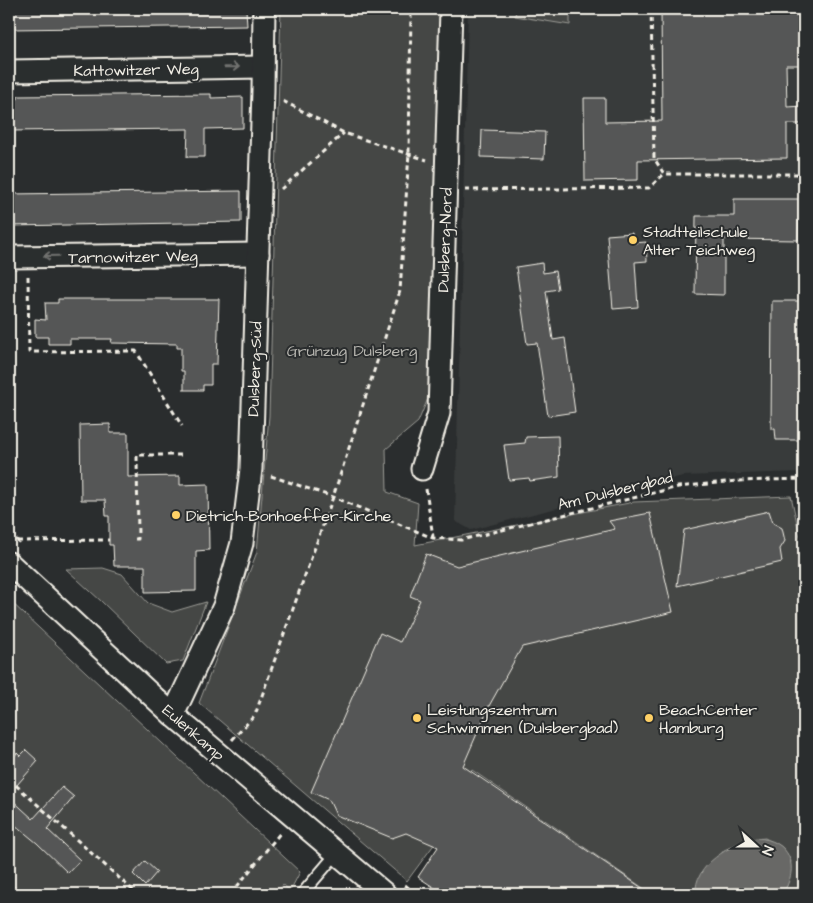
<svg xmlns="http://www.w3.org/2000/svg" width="813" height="903" font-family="'Architects Daughter',sans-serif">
<rect width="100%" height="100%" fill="#2a2d2e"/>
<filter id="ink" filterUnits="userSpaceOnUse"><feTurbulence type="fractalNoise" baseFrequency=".02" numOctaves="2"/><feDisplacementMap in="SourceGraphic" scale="10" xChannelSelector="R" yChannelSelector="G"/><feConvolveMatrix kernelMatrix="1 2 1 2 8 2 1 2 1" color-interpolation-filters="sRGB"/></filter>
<g filter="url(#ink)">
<!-- built -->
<path fill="#373a3a" d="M468,9H804V472L683,476L471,530L455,521Z"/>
<!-- green -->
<g fill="#444645" stroke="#9c9c96">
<path d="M281,9H442L432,389L418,422L386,449L387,492L418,503L415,545L634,502L791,496L804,555V894H782L787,886L791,861L782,847L765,838L748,840L724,850L696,889V894H652L472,770L447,827L407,881L199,703L257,552L269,416Z"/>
<path d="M516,9H570V25L515,16Z"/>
<path d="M103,568L122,574L148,603L172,612L206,602L183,661L166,664L101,601L66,569Z"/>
<path d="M9,600L300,872L290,891L283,885L275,894H24L9,882Z"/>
</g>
<!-- water -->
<path fill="#676866" stroke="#9f9f9a" d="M756,838C790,839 801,868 782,894H696C693,865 731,844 756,838Z"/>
<!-- building -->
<g fill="#555756" stroke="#f4f1e8">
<path d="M9,9H246L247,26L9,29Z"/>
<path d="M661,9H804V65H786L787,107L804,106V124H787V158L638,160V180L585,181L584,98H605V122L662,121Z"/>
<path d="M211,94V98L243,97V128L205,129V157H187L188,129L9,131V99H18V96Z"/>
<path d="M482,130L545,132L544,159L481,157Z"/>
<path d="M241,191V222L9,226V194Z"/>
<path d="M734,199H799L798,240L724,239V295L695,294L696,216H734Z"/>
<path d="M632,233L633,243L646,242L647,261L635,262L638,307L613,309L607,235Z"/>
<path d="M542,263L543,273L555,271L558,289L546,291L553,340L565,338L575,412L548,416L537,343L527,344L516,267Z"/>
<path d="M58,299H219L217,364H211V385H203V390H184V371H181V348H177V344L111,343L112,339H70V344H48V337H35V319L46,320L45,303H58Z"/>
<path d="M772,301H804V440H776L775,429H771Z"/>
<path d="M110,424V433H128V477L180,476V485L208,484L209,550L196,551V591L145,592V566H114L113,545H109V516H106L105,500H81L80,425Z"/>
<path d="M558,436L559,477L530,481L529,478L509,480L504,445L525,443L526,437Z"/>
<path d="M769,511L773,523L782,528L785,541L780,549L782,562L677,586L684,530Z"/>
<path d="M650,513L673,612L522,647L489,706L463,766L651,894H444L418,877L438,847L406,833L392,838L336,815L329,800L311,792L380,633L400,642L420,600L410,596L426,554L457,566L615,529L609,521Z"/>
<path d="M26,750L38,761L9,794V763L17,753L20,756Z"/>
<path d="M62,787L74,797L47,829L80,860L68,873L37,843L9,820V797L33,819Z"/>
<path d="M145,861L157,872L145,886L133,874Z"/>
</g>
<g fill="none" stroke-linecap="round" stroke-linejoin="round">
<defs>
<path id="lane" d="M302,894L337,853"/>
<g id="street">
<path d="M9,71L263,67"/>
<path d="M9,257L258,254"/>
<path d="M422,469L439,413L451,9"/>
<path d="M9,563L173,715L385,894"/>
<path d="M173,715L224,606L242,543L251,469L263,90L264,9"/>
</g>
</defs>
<!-- lane casing -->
<use href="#lane" stroke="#f4f1e8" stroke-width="14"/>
<!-- street casing -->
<use href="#street" stroke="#f4f1e8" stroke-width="25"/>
<!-- path -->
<g stroke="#f4f1e8" stroke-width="3" stroke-dasharray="5 4" stroke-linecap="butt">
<path d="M651,9L654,158L664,174H804"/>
<path d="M283,101L344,133L427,160"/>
<path d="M281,189L344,133"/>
<path d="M465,190L649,188L664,174"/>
<path d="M28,276L29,352L136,351L182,426"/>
<path d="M271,476L333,497L433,538L461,540L678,487L736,481L804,479"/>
<path d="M426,489L433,537"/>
<path d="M9,533L21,544"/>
<path d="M135,539H138L137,455H182"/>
<path d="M17,541L109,540"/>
<path d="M232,740L255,715L333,497L400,291L409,153L411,9"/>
<path d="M9,779L137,894"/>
<path d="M405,885L416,894"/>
<path d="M231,894L281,832"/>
</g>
<!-- lane -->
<use href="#lane" stroke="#2a2d2e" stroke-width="10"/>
<!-- street -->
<use href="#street" stroke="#2a2d2e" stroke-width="21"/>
</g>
<!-- one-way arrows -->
<defs><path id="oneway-shaft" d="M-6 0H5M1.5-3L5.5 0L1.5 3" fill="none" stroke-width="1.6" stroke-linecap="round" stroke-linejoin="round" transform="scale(1.25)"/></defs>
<g stroke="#71726f">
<use href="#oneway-shaft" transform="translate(232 67) rotate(-1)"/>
<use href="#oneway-shaft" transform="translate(51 256) rotate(179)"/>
</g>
</g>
<!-- markers -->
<g fill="#ffd166" stroke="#2a2d2e" stroke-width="2">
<circle cx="633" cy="240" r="5"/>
<circle cx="176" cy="515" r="5"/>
<circle cx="417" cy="718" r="5"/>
<circle cx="649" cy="718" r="5"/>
</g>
<g text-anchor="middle" stroke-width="4" stroke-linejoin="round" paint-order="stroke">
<!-- street labels -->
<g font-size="16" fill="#f4f1e8" stroke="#2a2d2e">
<text transform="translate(136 69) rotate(-1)" y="6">Kattowitzer Weg</text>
<text transform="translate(444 240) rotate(-88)" y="6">Dulsberg-Nord</text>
<text transform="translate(133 256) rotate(-1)" y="6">Tarnowitzer Weg</text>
<text transform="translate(254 369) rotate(-88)" y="6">Dulsberg-Süd</text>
<text transform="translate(615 490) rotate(-14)" y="6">Am Dulsbergbad</text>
<text transform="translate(194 732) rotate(41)" y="6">Eulenkamp</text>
</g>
<!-- poi labels -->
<g font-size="16" fill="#f4f1e8" stroke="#2a2d2e" text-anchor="start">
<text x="643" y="237">Stadtteilschule<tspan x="643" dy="18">Alter Teichweg</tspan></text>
<text x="186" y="521">Dietrich-Bonhoeffer-Kirche</text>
<text x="427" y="715">Leistungszentrum<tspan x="427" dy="18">Schwimmen (Dulsbergbad)</tspan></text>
<text x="659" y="715">BeachCenter<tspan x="659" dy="18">Hamburg</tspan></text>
</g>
<!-- park labels -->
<g font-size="16" fill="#b6b5af" stroke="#2a2d2e">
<text x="352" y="356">Grünzug Dulsberg</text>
</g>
</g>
<!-- margin -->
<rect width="813" height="903" fill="none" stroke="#2a2d2e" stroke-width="30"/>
<rect x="15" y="15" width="783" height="873" fill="none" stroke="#f4f1e8" stroke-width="2" filter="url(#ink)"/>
<!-- north arrow -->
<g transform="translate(756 846) rotate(111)" stroke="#2a2d2e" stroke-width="4" paint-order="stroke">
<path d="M0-4L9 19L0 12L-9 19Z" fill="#f4f1e8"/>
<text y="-8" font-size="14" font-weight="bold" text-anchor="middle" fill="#f4f1e8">N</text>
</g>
</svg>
